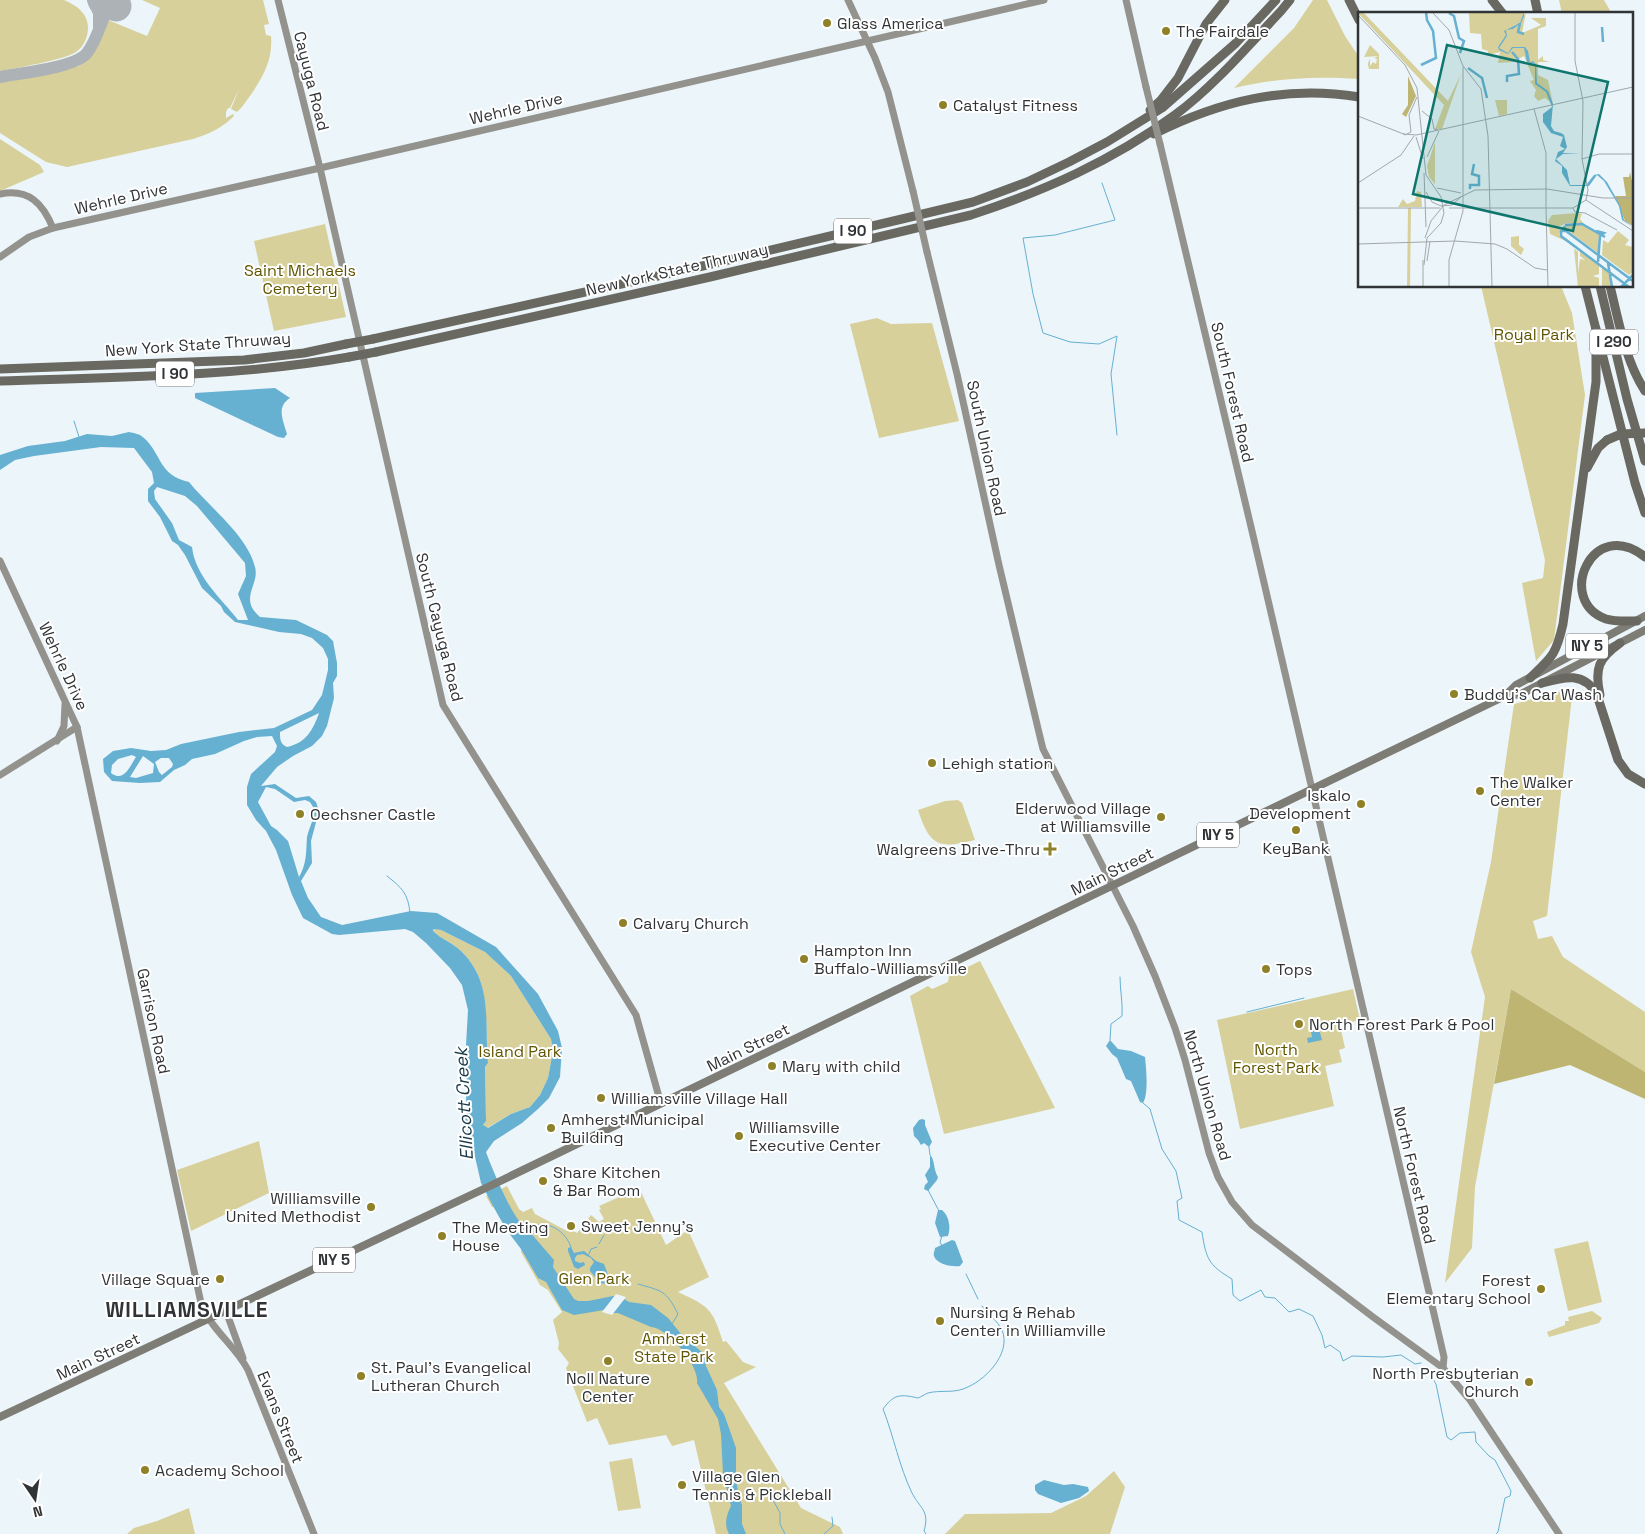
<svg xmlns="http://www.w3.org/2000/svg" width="1645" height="1534" font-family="'Space Grotesk',sans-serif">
<rect width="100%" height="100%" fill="#ecf5fa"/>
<!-- green -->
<g fill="#d8d09a">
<path d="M0,0H64C76,5 88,13 88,28C88,36 84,47 76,52C64,60 16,68 0,71Z"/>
<path d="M142,0H263L269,24L264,25L266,35L271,36C273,60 263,77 250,96C246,101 242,108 237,112L231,109L239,89L230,108H228L226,112V118L233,114L234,116C222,128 209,134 193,139L67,167L46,162L0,133V82L79,66C96,56 101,37 108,20L147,36L160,8Z"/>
<path d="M1313,0H1327L1345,36L1359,57V79C1312,76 1279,78 1234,88L1294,28Z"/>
<path d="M1559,0H1604L1612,14H1562Z"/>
<path d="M0,139L40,165L44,172L0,191Z"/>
<path d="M325,224L346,317L274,331L254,241Z"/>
<path d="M1481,286H1561L1572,313L1585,395L1554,640L1536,661L1522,583L1543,578L1545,560Z"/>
<path d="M877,318L891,324L932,323L959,421L879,438L850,324Z"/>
<path d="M1573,688L1547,916L1533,921L1538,939L1552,936L1563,957L1645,1012V1072L1511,989L1475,1187L1472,1248L1445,1283L1485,997L1471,952L1491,862L1514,704Z"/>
<path d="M958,800L962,803L975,840C939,849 930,847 918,810L945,801Z"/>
<path d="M433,929L441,930L485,952L511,976L551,1039L553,1051L548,1078L540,1095L530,1107L511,1114L487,1128L483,1125L486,1121L485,1067L488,1063C484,1024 493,981 461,951C453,943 441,939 433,931Z"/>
<path d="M980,961L1055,1108L944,1134L910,996L928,986L932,989L948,982L949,976Z"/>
<path d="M1353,989L1360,1020L1340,1025L1345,1048L1339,1050L1342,1062L1325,1066L1334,1106L1240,1129L1217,1020Z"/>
<path d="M259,1141L269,1193L191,1231L177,1170Z"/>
<path d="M507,1186L519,1209L523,1212L532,1208L535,1214L567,1231L569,1229L577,1233L591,1215L599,1222L604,1219L599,1210L601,1209L599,1206L637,1189L640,1190L666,1245L688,1230L709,1277L678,1292C710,1307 712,1308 723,1342L726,1341L743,1362L756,1367L724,1383L801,1508L840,1527L843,1534H716L694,1440L672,1446L666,1435L609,1445L597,1418L587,1422L566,1368L569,1363L558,1349L559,1343L553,1320L562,1312L548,1290L540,1285L521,1252V1248L506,1229L494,1207H492L486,1196Z"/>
<path d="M1588,1241L1602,1302L1568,1311L1554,1249Z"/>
<path d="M1592,1311L1602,1318L1599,1323L1549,1337L1547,1332L1565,1325V1321H1569L1568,1317Z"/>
<path d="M632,1458L641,1508L618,1511L609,1462Z"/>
<path d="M1114,1471L1125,1487L1110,1534H945L965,1514L1051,1513L1086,1496Z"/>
<path d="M189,1508L195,1534H127L134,1528L157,1521Z"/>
</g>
<!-- forest -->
<path fill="#beb572" d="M1511,989L1645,1072V1099L1570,1065L1494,1084Z"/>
<!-- water -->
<g fill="#66b0d1" fill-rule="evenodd">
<path d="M275,388L290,398C276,407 283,420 287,434L284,438L278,437L195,398V393Z"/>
<path d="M129,432C134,433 140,434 144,438C162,454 158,475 189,482C210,508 247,535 255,567C260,585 238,598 260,617L296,620L327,635L333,641L337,663V676L333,683L334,698L327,726L322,736L312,746L293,756L277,767L261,786L275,784L296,798L309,796L316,802L319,811L311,841L312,863L301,881L308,898L321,917L342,925L411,911L437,913L496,947L538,994L558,1031L562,1048L560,1077L549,1098L538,1109L522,1123L494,1141L486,1152C491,1166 513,1219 522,1223L554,1260L553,1267L574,1299L578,1301H588L613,1296L624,1299L629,1302L651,1305L668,1318L681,1334L704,1354L706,1366L717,1390L719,1407L724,1414L736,1448V1480L739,1497L742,1505V1524L746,1534H729C724,1524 726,1516 731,1506L723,1474L721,1434L718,1419L697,1383C700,1366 668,1328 651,1327L618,1313H613L604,1310L574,1315L562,1310L546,1282L538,1278L521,1249L506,1229L493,1206L481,1183L473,1148L470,1142L467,1128L465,1126L463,1107L466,1105L467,1053L466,1045L468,1010L462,985L450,968L426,943L413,932L405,929L339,935L332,934L303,918L292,895L276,850L266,831L256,820L247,805V787L251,774L275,752L277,746L272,736L257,737L244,741L215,754L192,759L185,765L174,770L160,782L140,783L112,781L104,772L103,759L113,751L131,748L151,751L166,750L181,744L239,732L274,728L312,710L322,695L328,670V659L323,648L312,638L301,634L279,632L235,622L224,612L221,606L202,588L185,555L178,545L172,541L160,517L148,501V489L154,483L152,472L134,448L101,447L34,456L15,460L0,470V455L28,446L65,441L87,434L112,436ZM157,487L185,496L197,506L245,563L246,576L238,594L248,620H238C221,598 195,576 192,547L179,540L172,523L155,499L154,491ZM319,713C313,730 306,743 287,747C280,744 280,739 280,732ZM132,755L136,757C130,766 124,783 111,773L112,765L118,759ZM143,756L154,764L153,773L136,778L130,777ZM161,758H169L173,764L172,767L162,775L159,772L155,762ZM266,787L275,789L294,802L305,800L310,802C311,804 313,806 314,809C315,818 309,828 307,837C306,852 307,863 299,877L288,841L277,830L271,826L258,802ZM433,929L441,930L485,952L511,976L551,1039L553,1051L548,1078L540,1095L530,1107L511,1114L488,1128L483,1125L486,1121L485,1067L488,1063C484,1023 494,983 461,951C453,943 441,939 433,931Z"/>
<path d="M1318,1025L1322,1040L1308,1043L1307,1038L1312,1037L1310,1027Z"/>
<path d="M1110,1040L1118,1049L1131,1051L1145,1057C1146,1068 1149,1094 1143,1103L1140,1102L1131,1081L1126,1079L1117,1058L1112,1054L1106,1046Z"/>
<path d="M922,1119L925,1120V1125L932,1142L929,1147L924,1143L921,1145L918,1140L914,1136L913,1128L919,1120Z"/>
<path d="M930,1155C935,1159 933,1169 938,1177L937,1180L928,1191L924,1189L925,1185L928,1182L925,1175L930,1167Z"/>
<path d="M938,1210H942C949,1216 951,1227 948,1236L940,1237L935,1223Z"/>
<path d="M952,1240L955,1241L963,1262L960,1266C953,1267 937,1265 934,1256C933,1253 935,1251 935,1248Z"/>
<path d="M571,1247L574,1253L584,1251L596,1261L604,1264L610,1280L607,1284L600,1283L590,1271V1268L594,1262L591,1258L583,1254L577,1255L575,1258V1261L580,1263L584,1262L585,1265L578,1269L574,1267L568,1251V1248Z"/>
<path d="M1044,1480L1064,1485L1073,1484L1088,1487L1089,1491L1079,1498L1061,1503L1038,1494L1035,1490V1485Z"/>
</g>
<!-- pier -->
<path fill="#ecf5fa" d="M616,1294L626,1297L612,1315L602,1312Z"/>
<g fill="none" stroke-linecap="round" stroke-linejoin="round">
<!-- stream -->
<g stroke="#66b0d1" stroke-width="1">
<path d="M1102,183L1115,220L1055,235L1023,238L1033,294L1043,333L1070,342L1099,344L1117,336L1111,374L1117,435"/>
<path d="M74,421L79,437"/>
<path d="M387,876C402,888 408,893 410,913"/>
<path d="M1247,1012L1304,998"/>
<path d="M1110,1040L1111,1024L1122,1016C1123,1003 1120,991 1120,977"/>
<path d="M1143,1103L1150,1109L1162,1149L1176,1171L1182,1198L1177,1201L1179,1220L1202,1232C1206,1258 1208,1265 1232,1279L1233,1295L1240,1301L1261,1290L1265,1297L1275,1298L1289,1312L1299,1309L1313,1316L1322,1335L1325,1348L1330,1345L1340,1352L1343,1361L1352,1356L1383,1357L1401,1355L1415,1364L1421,1363"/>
<path d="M929,1147L930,1155"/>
<path d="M928,1190L939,1211"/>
<path d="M537,1225C552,1222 566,1233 571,1247"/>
<path d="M942,1236L940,1242L942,1246"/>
<path d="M599,1244L604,1235"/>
<path d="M589,1254L591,1249L597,1247"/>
<path d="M966,1274L978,1299"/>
<path d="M609,1278L616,1277L624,1279"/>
<path d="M638,1284C662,1291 666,1290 678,1314L672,1324"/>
<path d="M1431,1376L1436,1384L1447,1437L1451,1440L1460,1433L1475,1432L1476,1442L1489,1456L1495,1460L1511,1491L1510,1496L1505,1498L1498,1532L1496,1534"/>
<path d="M772,1498L780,1513V1524L785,1534"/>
<path d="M824,1534L833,1526L832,1517"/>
<path d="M926,1534L924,1531C930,1510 920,1509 912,1493C899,1466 894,1437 883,1409C894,1394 900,1394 918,1398C921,1397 925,1394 928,1393C939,1390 952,1393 963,1389C984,1382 1012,1354 1002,1330C998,1321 987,1314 982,1306"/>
</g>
<!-- taxiway -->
<g stroke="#acb2b6" stroke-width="12">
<path d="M93,0L99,13V27"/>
<path d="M0,77C20,73 75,68 87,53C95,43 99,29 104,17"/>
</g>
<!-- runway -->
<path stroke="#acb2b6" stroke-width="31" d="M103,0L116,6"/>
<!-- secondary -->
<g stroke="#93928d" stroke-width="7">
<path d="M278,0L320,168L443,705L636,1015L661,1104"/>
<path d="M848,0L875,58L888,92L913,191"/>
<path d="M1126,0L1146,87"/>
<path d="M1160,144L1252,531L1444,1357L1443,1368"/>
<path d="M0,194C29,188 43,204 53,228"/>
<path d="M927,252L957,374L999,565L1041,741L1043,749L1133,926L1155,976L1175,1028L1185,1060L1209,1153L1218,1177L1232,1202L1252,1225L1373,1317L1443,1368L1470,1400L1559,1534"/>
<path d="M0,257L29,237L53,228L320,168L1044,0"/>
<path d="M0,561L77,727L201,1303C211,1330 235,1345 248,1370L314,1534"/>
<path d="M57,741L64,726L65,704"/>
<path d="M0,775L77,727"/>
<path d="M226,1311L243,1358"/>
</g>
<!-- primary -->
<g stroke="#7d7c75" stroke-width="8">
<path d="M1505,696L1516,685L1645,616"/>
<path d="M0,1417L490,1186L1505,696L1521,694L1645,630"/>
</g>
<!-- highway -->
<g stroke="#696861" stroke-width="9">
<path d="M1349,0L1359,20"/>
<path d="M1492,0L1503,14"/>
<path d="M1535,0L1538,14"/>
<path d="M1150,110L1161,100L1178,78L1206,24L1225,0"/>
<path d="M1154,134C1220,101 1285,85 1359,97"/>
<path d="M1585,286L1635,483L1645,513"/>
<path d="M1600,286L1627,399L1645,461"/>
<path d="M1610,286C1619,322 1625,360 1645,391"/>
<path d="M373,339L707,265L902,219L973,202L1027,182L1069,162L1107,142L1162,108L1236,43L1276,0"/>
<path d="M376,352L710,277L971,215C1044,191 1112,161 1175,115C1214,86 1247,47 1281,11L1290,0"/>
<path d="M0,369L244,360L304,353L346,344"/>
<path d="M0,381C116,377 234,377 349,357"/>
<path d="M1587,468L1598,448L1607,440"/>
<path d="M1637,621C1627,621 1616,622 1606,619C1555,601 1592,515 1645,557"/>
<path d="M1530,678C1552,657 1556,655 1563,624L1596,382V329"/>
<path d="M1542,683C1564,677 1584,671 1597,695L1618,760L1628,774L1645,784"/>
<path d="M1600,695C1594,668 1599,658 1620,643"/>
</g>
<!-- secondary-bridge -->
<g stroke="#93928d" stroke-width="7">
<path d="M1146,87L1160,144"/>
<path d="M913,191L927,252"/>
</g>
<!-- highway-bridge -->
<g stroke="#696861" stroke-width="9">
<path d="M346,344L373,339"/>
<path d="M349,357L376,352"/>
<path d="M1607,440L1621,434L1645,433"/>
</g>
</g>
<!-- markers -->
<g fill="#8e8128" stroke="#fff" stroke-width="2">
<circle cx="827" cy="23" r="5"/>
<circle cx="1166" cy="31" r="5"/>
<circle cx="943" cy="105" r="5"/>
<circle cx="1454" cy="694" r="5"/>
<circle cx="932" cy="763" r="5"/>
<circle cx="1480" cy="791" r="5"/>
<circle cx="1361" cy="804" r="5"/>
<circle cx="300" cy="814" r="5"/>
<circle cx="1161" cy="817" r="5"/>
<circle cx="1296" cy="830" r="5"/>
<path d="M1047.5 841.5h5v5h5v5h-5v5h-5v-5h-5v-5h5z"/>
<circle cx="623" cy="923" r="5"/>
<circle cx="804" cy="959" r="5"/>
<circle cx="1266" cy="969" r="5"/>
<circle cx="1299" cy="1024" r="5"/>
<circle cx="772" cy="1066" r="5"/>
<circle cx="601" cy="1098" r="5"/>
<circle cx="551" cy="1128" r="5"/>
<circle cx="739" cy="1136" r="5"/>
<circle cx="543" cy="1181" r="5"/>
<circle cx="371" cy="1207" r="5"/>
<circle cx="571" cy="1226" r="5"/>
<circle cx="442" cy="1236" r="5"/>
<circle cx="220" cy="1279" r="5"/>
<circle cx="1541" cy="1289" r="5"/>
<circle cx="940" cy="1321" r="5"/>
<circle cx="608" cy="1361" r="5"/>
<circle cx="361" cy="1376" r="5"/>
<circle cx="1529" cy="1382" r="5"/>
<circle cx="145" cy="1470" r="5"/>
<circle cx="682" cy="1485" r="5"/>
</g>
<g text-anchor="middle" stroke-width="4" stroke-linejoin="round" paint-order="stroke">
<!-- shield labels -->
<g fill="#fff" stroke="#6f7172" stroke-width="1">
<rect x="834" y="218.5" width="38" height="25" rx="4"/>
<rect x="1590" y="329.5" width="48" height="25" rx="4"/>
<rect x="156" y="361.5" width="38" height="25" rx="4"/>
<rect x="1566" y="633.5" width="42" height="25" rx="4"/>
<rect x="1197" y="822.5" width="42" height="25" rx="4"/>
<rect x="313" y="1247.5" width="42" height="25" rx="4"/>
</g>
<g font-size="15" font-weight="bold" fill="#313436">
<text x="853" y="236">I 90</text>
<text x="1614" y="347">I 290</text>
<text x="175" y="379">I 90</text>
<text x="1587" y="651">NY 5</text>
<text x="1218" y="840">NY 5</text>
<text x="334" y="1265">NY 5</text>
</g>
<!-- poi labels -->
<g font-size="16" fill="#313436" stroke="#fff" text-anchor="start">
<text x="837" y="29">Glass America</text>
<text x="1176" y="37">The Fairdale</text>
<text x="953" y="111">Catalyst Fitness</text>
<text x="1464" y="700">Buddy's Car Wash</text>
<text x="942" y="769">Lehigh station</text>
<text x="1490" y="788">The Walker<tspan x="1490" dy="18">Center</tspan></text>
<text x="1351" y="801" text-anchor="end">Iskalo<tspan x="1351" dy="18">Development</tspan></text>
<text x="1151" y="814" text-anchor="end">Elderwood Village<tspan x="1151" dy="18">at Williamsville</tspan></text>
<text x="310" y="820">Oechsner Castle</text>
<text x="1296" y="854" text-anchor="middle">KeyBank</text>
<text x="1040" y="855" text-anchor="end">Walgreens Drive-Thru</text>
<text x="633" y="929">Calvary Church</text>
<text x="814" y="956">Hampton Inn<tspan x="814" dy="18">Buffalo-Williamsville</tspan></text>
<text x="1276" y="975">Tops</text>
<text x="1309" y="1030">North Forest Park &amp; Pool</text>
<text x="782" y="1072">Mary with child</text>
<text x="611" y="1104">Williamsville Village Hall</text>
<text x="561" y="1125">Amherst Municipal<tspan x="561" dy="18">Building</tspan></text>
<text x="749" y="1133">Williamsville<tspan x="749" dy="18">Executive Center</tspan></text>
<text x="553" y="1178">Share Kitchen<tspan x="553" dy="18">&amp; Bar Room</tspan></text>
<text x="361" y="1204" text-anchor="end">Williamsville<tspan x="361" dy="18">United Methodist</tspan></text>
<text x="581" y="1232">Sweet Jenny's</text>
<text x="452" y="1233">The Meeting<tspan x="452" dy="18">House</tspan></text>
<text x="210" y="1285" text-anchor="end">Village Square</text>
<text x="1531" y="1286" text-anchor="end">Forest<tspan x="1531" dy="18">Elementary School</tspan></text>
<text x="950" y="1318">Nursing &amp; Rehab<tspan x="950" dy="18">Center in Williamville</tspan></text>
<text x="371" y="1373">St. Paul's Evangelical<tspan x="371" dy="18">Lutheran Church</tspan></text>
<text x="1519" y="1379" text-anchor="end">North Presbyterian<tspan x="1519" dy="18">Church</tspan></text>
<text x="608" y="1384" text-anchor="middle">Noll Nature<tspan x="608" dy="18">Center</tspan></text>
<text x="155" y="1476">Academy School</text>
<text x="692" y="1482">Village Glen<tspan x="692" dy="18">Tennis &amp; Pickleball</tspan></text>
</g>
<!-- street labels -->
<g font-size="16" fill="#313436" stroke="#fff">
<text transform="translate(312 81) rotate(76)" y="6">Cayuga Road</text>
<text transform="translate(516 108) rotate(-13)" y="6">Wehrle Drive</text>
<text transform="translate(121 198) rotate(-13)" y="6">Wehrle Drive</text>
<text transform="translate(677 269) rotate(-13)" y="6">New York State Thruway</text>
<text transform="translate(198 344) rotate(-4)" y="6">New York State Thruway</text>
<text transform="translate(1233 392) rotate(77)" y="6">South Forest Road</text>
<text transform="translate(987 448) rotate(78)" y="6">South Union Road</text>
<text transform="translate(440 627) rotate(76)" y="6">South Cayuga Road</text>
<text transform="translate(64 666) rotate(65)" y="6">Wehrle Drive</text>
<text transform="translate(1112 871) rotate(-26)" y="6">Main Street</text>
<text transform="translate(154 1021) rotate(78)" y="6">Garrison Road</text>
<text transform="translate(748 1047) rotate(-26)" y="6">Main Street</text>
<text transform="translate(1208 1095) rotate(74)" y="6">North Union Road</text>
<text transform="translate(1415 1175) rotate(77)" y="6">North Forest Road</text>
<text transform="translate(98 1356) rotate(-25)" y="6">Main Street</text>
<text transform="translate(281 1417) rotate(68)" y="6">Evans Street</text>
</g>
<!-- park labels -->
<g font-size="16" fill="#615600" stroke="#fff">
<text x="300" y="276">Saint Michaels<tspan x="300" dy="18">Cemetery</tspan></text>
<text x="1534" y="340">Royal Park</text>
<text x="1276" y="1055">North<tspan x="1276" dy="18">Forest Park</tspan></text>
<text x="520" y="1057">Island Park</text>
<text x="594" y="1284">Glen Park</text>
<text x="674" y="1344">Amherst<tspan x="674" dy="18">State Park</tspan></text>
</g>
<!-- water labels -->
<g font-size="18" font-style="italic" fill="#173948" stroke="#fff">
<text transform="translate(464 1104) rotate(-93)" y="6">Ellicott Creek</text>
</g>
<!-- district labels -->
<g font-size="21" font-weight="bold" letter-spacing="1" fill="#313436" stroke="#fff">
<text x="187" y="1317">WILLIAMSVILLE</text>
</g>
</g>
<!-- overview -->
<g transform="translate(1358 12)">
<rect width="275" height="275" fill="#ecf5fa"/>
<path d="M5,0L90,89L103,62L84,117H77L86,93L0,1ZM89,0H165L166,3L168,0L164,21L183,13L173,6H188V14L180,17V48L185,44V48L192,50H180V63L190,68L195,92L187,86L180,89L176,84L178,78L172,69L176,68L166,44L155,50L140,51L142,40L130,43V39L124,37L123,22L112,21L111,1ZM12,33L21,42V57H11L10,53V51L11,49V48L12,47V54L15,50L18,52L19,47L16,46L20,44L6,45ZM137,88H149V102L141,104ZM77,130V172L71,165L69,154ZM59,179L63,180L64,195H40L45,187L49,192L57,189ZM50,196H53L52,275H49ZM219,201L224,202L222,207L226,212L209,211L200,215L203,218L201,223L212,231L192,222L190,209L194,203ZM208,213H224L241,222L240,241L208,217ZM260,219L271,228L267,233L275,235V260L271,263L244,243L245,228L250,231ZM161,224V233L166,237L163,243L153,234V225ZM216,237L219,239L220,240V261L222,247L227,248L222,244V239L241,253V262L235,264L241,266V275H220ZM244,255L252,262L253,275H244Z" fill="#d8d09a"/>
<path d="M50,64L58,84L48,105L44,102L50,93ZM272,160L275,174V214L267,209L257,184H268L265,165H271Z" fill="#beb572"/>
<path d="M166,0V4L163,11L155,17L148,18L149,24L141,36L150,41L154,35H167L170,39L172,50L175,49L178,52L179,71L190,79L195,92L193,114L196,119L203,121L206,123L209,135L205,141L222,142H205L198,147L209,158L212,173H228L236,163L241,162L249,170L262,193L266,208L275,215L264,208L261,194L246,169L239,163L231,174H212L204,161V154L197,149L200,140L207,137L202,134L205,125L193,121L185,110V102L194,95L188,80L177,72V52L169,50L166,36H155L150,42L141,38L140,35L148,23L146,19L162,11Z" fill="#66b0d1"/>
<path fill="none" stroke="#66b0d1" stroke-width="2.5" d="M91,1L96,4L101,26L106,29L102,41M162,11L160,20L166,22M244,15L245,30M63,53L78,46L75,19L69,8L68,0M110,56L124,66L129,86M149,70V64L161,62L160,47L154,40M112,177V173H121V164L114,162L116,152M207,213L224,212L247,225M206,214L208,219H203V224L271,275M204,216L275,269M238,219L246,221L242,224L240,250M250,251L254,275M263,275L275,263"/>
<path fill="none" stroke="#a1a8ac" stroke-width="1" d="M74,0L91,18L105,54L123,77L130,124L134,275M0,3L47,53L59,76L68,163L83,185L86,201L83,211L69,226L66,253M176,97L188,141V196M64,99L74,107L76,117L80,118M0,104L48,123M45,122L58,123L275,75M49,122L53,120L51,103L59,85M58,125L65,147M69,145L81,119M224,147L241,142H275M66,161L68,215M0,171L43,143L56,124M79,176L103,181M68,180L74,190L83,194L94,193L104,184M228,188L275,219M0,196H82M91,196H215L228,188L230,178L224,147L225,89L217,49V0M188,196L190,275M215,196L217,200L227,201L259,218M67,226L73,209L86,193L117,178L189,177L245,186H275M0,232L97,229L137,232L149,237L177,256L189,258M65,248V275M69,249L72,229M91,275V248L105,199V55"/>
<path fill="#0f766e" fill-opacity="0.15" stroke="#0f766e" stroke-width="2.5" d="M89,33L250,70L215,219L55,182Z"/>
<rect width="275" height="275" fill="none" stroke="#313436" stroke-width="2.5"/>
</g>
<!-- north arrow -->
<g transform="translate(35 1499) rotate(167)" stroke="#ffffff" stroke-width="4" paint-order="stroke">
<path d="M0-4L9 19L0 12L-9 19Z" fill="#313436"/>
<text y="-8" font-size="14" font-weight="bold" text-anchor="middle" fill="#313436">N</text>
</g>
</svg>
